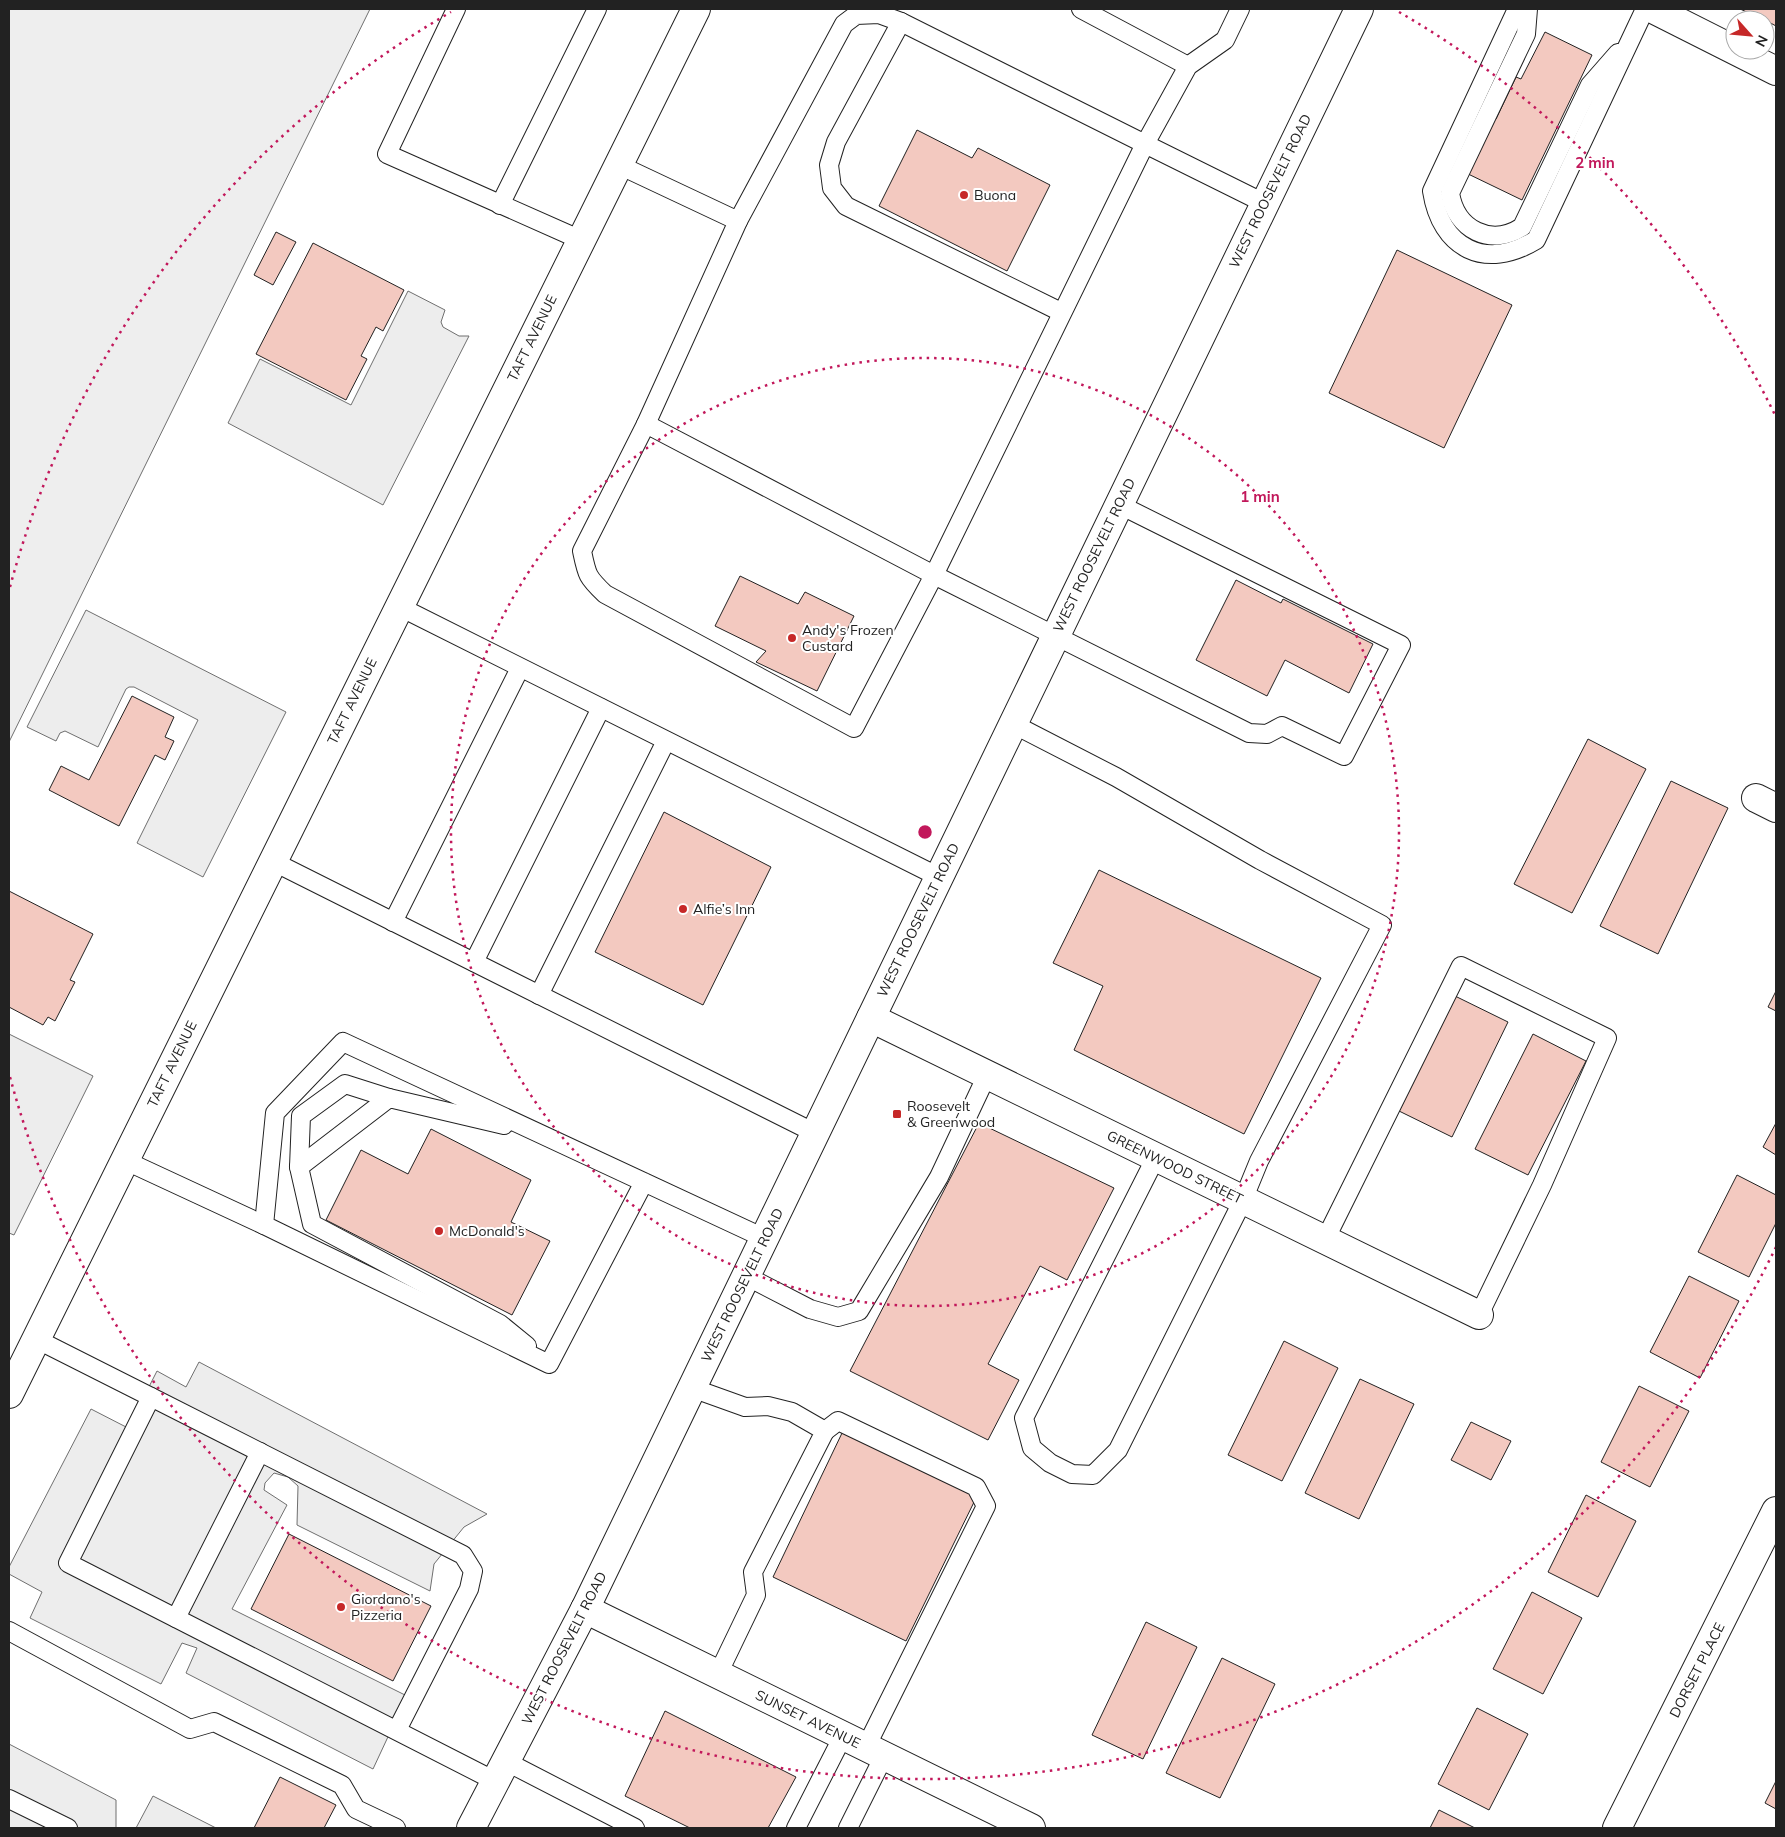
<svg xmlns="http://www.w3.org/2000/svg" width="1785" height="1837" font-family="Mulish,sans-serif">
<rect width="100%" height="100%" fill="#fff"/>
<!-- green -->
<path fill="#eee" stroke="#6f6f6f" d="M9,9H370L9,742Z"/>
<!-- parking -->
<g fill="#ededed" stroke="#6f6f6f">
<path d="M408,291L445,310L441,322L443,327L459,336H469L383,505L228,423L260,359L351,405Z"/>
<path d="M86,610L286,712L203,877L137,843L198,720L134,687H129L126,689L98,747L65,731L60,733L56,741L27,727Z"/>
<path d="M9,1034L93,1076L14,1235L9,1233Z"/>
<path d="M199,1362L487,1514L464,1527L434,1564L430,1591L297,1525L298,1486L288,1477L274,1473L265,1483L264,1490L287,1505L232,1609L407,1696L373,1769L186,1673L197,1648L182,1643L161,1684L30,1618L42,1592L9,1574V1567L91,1409L128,1428L157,1371L186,1387Z"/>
<path d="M9,1744L116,1800V1828H9Z"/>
<path d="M153,1796L216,1828H136Z"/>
</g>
<!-- building -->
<g fill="#f3c9c0" stroke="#222">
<path d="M1740,9H1776V26L1765,20Z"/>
<path d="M1545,32L1592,55L1522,200L1464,172L1491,117L1496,119L1516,77L1521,79Z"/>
<path d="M917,130L972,158L978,148L1050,185L1007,271L879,206Z"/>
<path d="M276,232L296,242L273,285L254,275Z"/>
<path d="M313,243L404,290L383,331L376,327L361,356L367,359L346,400L256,354Z"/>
<path d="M1397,250L1512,305L1444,448L1329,393Z"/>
<path d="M740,576L798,604L805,592L854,616L817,691L756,662L766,651L715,626Z"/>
<path d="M1236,580L1281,603L1283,599L1373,644L1349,693L1285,660L1267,696L1196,660Z"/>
<path d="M132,696L174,717L165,737L174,741L165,760L155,755L119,826L49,790L61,766L89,780Z"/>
<path d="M1588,739L1646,769L1572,913L1514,884Z"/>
<path d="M1671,781L1728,808L1658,954L1600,926Z"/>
<path d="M664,812L771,867L703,1005L595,952Z"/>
<path d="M1099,870L1321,978L1244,1134L1074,1050L1103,986L1053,963Z"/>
<path d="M9,891L93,934L70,980L75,982L55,1021L48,1017L43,1025L9,1007Z"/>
<path d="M1776,991V1011L1768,1007Z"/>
<path d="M1455,996L1508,1022L1452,1137L1399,1111Z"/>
<path d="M1533,1034L1586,1061L1528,1175L1475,1149Z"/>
<path d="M979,1123L1114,1188L1067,1280L1040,1266L988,1364L1019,1380L988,1440L850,1371Z"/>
<path d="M1776,1123V1155L1763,1147Z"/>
<path d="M431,1129L531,1180L511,1222L550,1241L512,1315L326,1220L361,1150L408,1174Z"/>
<path d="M1737,1175L1776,1195V1223L1749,1277L1698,1252Z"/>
<path d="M1689,1276L1739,1301L1700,1378L1650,1352Z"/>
<path d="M1284,1341L1338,1368L1282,1481L1228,1455Z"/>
<path d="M1360,1379L1414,1404L1359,1519L1305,1493Z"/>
<path d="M1639,1386L1689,1411L1650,1487L1601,1462Z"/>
<path d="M1471,1422L1511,1441L1491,1480L1451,1460Z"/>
<path d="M843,1431L977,1496L906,1641L773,1577Z"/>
<path d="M1586,1495L1636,1521L1598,1597L1548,1572Z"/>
<path d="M289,1534L431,1606L393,1681L251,1609Z"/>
<path d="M1532,1592L1582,1618L1543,1694L1493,1669Z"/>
<path d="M1146,1622L1197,1647L1143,1759L1092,1735Z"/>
<path d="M1222,1658L1275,1684L1220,1798L1166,1773Z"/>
<path d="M1477,1708L1528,1734L1489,1810L1438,1784Z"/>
<path d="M665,1711L796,1777L768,1828H690L625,1796Z"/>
<path d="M280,1777L336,1805L324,1828H254Z"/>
<path d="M1776,1781V1809L1765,1803Z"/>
<path d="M1439,1810L1475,1828H1430Z"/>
</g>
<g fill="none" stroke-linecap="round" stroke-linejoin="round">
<defs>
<g id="service">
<path d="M456,9L387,154L581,240"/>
<path d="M1081,9L1188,66"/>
<path d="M1517,9L1432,191C1441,249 1485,271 1536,240L1645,9"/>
<path d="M1528,9L1526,34L1450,193C1456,230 1491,247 1522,227L1590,85L1618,53"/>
<path d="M901,22L836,142L829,165L832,188L846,206L1061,312"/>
<path d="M619,165L738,221L844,24L856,15L879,14L901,22L1145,144L1188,66L1225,40L1240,9"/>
<path d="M500,205L597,9"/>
<path d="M646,424L934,575L854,728L605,594C587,577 587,575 582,551Z"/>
<path d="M646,424L738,221"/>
<path d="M1118,504L1401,645L1344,756L1282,726L1267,734L1249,733L934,575L1145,144L1264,203"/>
<path d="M398,606L939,877"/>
<path d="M1013,724L1116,777L1260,860L1382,925L1259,1161L1243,1200L1118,1450L1093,1475L1072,1474L1050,1463L1032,1448L1024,1418L1156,1157"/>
<path d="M272,861L815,1133"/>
<path d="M393,922L520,668"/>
<path d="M474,962L601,708"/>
<path d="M539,995L666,741"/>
<path d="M504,1125L389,1098L299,1167L312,1224L500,1324L527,1346"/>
<path d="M124,1160L264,1225"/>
<path d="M299,1167L301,1116L345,1084L389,1098"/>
<path d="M644,1182L549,1364L264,1225L275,1113L343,1042L764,1238"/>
<path d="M1325,1240L1461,966L1607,1038L1542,1185L1479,1315"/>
<path d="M746,1276L810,1309L838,1317L859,1311L939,1177L987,1075"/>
<path d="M36,1339L151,1397L68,1563L495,1781"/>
<path d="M692,1388L745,1407L768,1406L792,1412L825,1431L753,1572L756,1595L718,1674"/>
<path d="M151,1397L463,1555L473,1571L469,1589L397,1730"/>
<path d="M825,1431L838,1421L976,1487L986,1506L866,1747"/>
<path d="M176,1618L260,1452"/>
<path d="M9,1631L190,1729L214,1722L342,1785L356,1809L396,1828"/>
<path d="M505,1761L635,1828"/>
<path d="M9,1799L68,1828"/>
<path d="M796,1828L843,1736"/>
<path d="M848,1828L884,1756"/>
</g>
<g id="minor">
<path d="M1653,9L1776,71"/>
<path d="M1756,798L1776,808"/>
<path d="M871,1018L1479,1315"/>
<path d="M9,1394L696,9"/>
<path d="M585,1609L1031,1828"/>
<path d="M1617,1828L1776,1511"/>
</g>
<path id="primary" d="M471,1828L585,1609L1359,9"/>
</defs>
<!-- service casing -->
<use href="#service" stroke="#222" stroke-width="20"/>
<!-- minor casing -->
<use href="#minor" stroke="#222" stroke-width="30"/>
<!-- primary casing -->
<use href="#primary" stroke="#222" stroke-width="30"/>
<!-- service -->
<use href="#service" stroke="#fff" stroke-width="18"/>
<!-- minor -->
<use href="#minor" stroke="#fff" stroke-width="28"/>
<!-- primary -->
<use href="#primary" stroke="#fff" stroke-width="28"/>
</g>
<!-- distance rings -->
<g fill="none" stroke="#c2185b" stroke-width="2.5" stroke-dasharray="2.5 5">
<circle cx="925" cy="832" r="474"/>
<path d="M1776 1247A947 947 0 0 1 10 1077M10 587A947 947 0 0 1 451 12M1399 12A947 947 0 0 1 1776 417"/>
</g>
<!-- markers -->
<g fill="#c62828" stroke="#fff" stroke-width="2">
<circle cx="964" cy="195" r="5"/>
<circle cx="792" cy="638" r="5"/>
<circle cx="683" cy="909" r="5"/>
<rect x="892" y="1109" width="10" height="10" rx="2.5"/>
<circle cx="439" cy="1231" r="5"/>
<circle cx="341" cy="1607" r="5"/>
</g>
<g text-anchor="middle" stroke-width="4" stroke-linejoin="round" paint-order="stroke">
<!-- street labels -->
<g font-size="14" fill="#222" stroke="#fff">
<text transform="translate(1270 191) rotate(-64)" y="5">WEST ROOSEVELT ROAD</text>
<text transform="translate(532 338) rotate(-64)" y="5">TAFT AVENUE</text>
<text transform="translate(1094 555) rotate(-64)" y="5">WEST ROOSEVELT ROAD</text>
<text transform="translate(352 701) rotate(-64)" y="5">TAFT AVENUE</text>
<text transform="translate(918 920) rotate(-64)" y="5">WEST ROOSEVELT ROAD</text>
<text transform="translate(172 1064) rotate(-64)" y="5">TAFT AVENUE</text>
<text transform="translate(1175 1167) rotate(26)" y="5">GREENWOOD STREET</text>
<text transform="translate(742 1285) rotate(-64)" y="5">WEST ROOSEVELT ROAD</text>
<text transform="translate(564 1648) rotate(-63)" y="5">WEST ROOSEVELT ROAD</text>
<text transform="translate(1697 1670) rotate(-63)" y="5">DORSET PLACE</text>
<text transform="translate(808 1719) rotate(26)" y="5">SUNSET AVENUE</text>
</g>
<!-- poi labels -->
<g font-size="14" fill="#222" stroke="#fff" text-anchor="start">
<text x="974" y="200">Buona</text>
<text x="802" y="635">Andy's Frozen<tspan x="802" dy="16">Custard</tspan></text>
<text x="693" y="914">Alfie’s Inn</text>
<text x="907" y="1111">Roosevelt<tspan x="907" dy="16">&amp; Greenwood</tspan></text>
<text x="449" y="1236">McDonald's</text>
<text x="351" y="1604">Giordano's<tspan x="351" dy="16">Pizzeria</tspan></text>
</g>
</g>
<circle cx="925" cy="832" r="8" fill="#c2185b" stroke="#fff" stroke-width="2.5"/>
<g font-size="15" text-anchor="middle" font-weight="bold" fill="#c2185b" stroke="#fff" stroke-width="4" stroke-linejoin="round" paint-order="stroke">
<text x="1595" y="168">2 min</text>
<text x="1260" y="502">1 min</text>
</g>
<!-- border -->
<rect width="1785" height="1837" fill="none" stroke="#222222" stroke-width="20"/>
<!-- north arrow -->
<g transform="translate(1750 35) rotate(117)"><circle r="24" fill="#ffffff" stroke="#a7a7a7"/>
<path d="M0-4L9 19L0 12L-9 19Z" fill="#c62828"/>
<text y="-8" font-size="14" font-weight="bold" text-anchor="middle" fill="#222222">N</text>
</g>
</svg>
